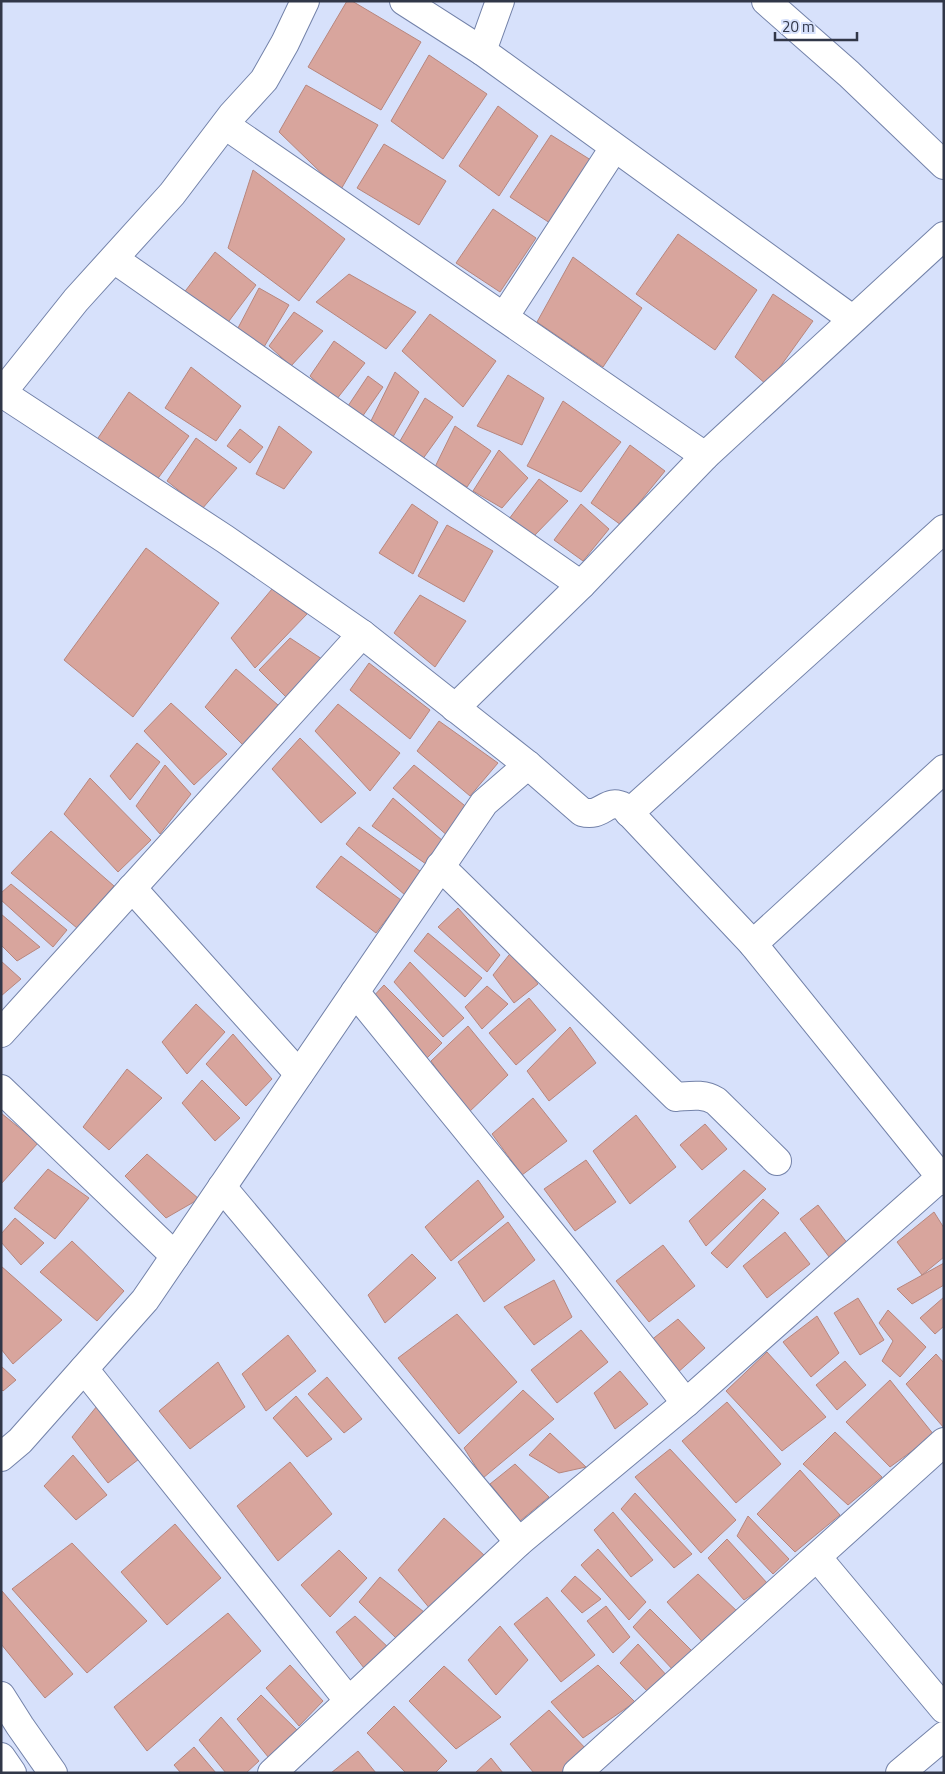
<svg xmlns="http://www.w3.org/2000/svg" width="945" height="1774" font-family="'Titillium Web',sans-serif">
<rect width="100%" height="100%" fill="#d7e1fb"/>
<!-- building -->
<g fill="#d8a59d" stroke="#b7867e">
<path d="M347,1H352L421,42L381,110L308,67Z"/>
<path d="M429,55L487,94L443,159L391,121Z"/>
<path d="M306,85L378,125L340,191L279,132Z"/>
<path d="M498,106L538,136L499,196L459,166Z"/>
<path d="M551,135L594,162L553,225L510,197Z"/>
<path d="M384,144L446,181L419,225L357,188Z"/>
<path d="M253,170L345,239L299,301L228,248Z"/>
<path d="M493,209L536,238L500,292L456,263Z"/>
<path d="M678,234L757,290L715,350L636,294Z"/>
<path d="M215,252L256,285L226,325L183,294Z"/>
<path d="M573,257L642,308L603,367L537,322Z"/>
<path d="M349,274L416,312L386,349L316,302Z"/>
<path d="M259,288L289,305L261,352L238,328Z"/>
<path d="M773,294L813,321L767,385L735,357Z"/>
<path d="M294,312L323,331L291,366L269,346Z"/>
<path d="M430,314L496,361L463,407L402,351Z"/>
<path d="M334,341L365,363L336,400L310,376Z"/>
<path d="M191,367L241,406L216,441L165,408Z"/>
<path d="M395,372L419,392L390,442L369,425Z"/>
<path d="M508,375L544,398L522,445L477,426Z"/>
<path d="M368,376L383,387L362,417L346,409Z"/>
<path d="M129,392L189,436L156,481L94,444Z"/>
<path d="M425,398L453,417L422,460L400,441Z"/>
<path d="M563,401L621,442L581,492L527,466Z"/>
<path d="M279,426L312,452L284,489L256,474Z"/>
<path d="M455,426L491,451L467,487L435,467Z"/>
<path d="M240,429L263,447L250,463L227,446Z"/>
<path d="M196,438L237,468L202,509L167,481Z"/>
<path d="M630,445L665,471L621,525L591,503Z"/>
<path d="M499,450L528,478L502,508L473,491Z"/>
<path d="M539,479L568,501L532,538L509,519Z"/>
<path d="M412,504L438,522L413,574L379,553Z"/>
<path d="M581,504L609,529L583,561L554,540Z"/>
<path d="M447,525L493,551L464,602L418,576Z"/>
<path d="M146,548L219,603L133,717L64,660Z"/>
<path d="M272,589L307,614L255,668L231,638Z"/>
<path d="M420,595L466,621L435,667L394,633Z"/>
<path d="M290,638L325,661L289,700L259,670Z"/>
<path d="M369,663L430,710L410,739L350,690Z"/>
<path d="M236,669L285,711L245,747L205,707Z"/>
<path d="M171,703L227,754L194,785L144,731Z"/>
<path d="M338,704L400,753L370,791L315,731Z"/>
<path d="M439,721L498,763L470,796L417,751Z"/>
<path d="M300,738L356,793L321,823L272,769Z"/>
<path d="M137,743L160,762L130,800L110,776Z"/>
<path d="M165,765L191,794L160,834L136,806Z"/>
<path d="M414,765L469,809L449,837L393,788Z"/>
<path d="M90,778L151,840L118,872L64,814Z"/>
<path d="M393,798L443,841L426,864L372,826Z"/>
<path d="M359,827L424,874L405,895L346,844Z"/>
<path d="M51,831L114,886L77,928L11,873Z"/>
<path d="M341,856L401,900L376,933L316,887Z"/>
<path d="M11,884L67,930L53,947L1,900V893Z"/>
<path d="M458,908L500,955L487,972L438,927Z"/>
<path d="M1,914L40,947L17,961L1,945Z"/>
<path d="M428,933L482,978L465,997L414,951Z"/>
<path d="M513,950L538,984L514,1003L493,975Z"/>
<path d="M1,961L21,979L1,996Z"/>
<path d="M410,962L464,1018L443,1037L394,982Z"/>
<path d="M384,985L442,1043L424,1061L370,1000Z"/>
<path d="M487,986L508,1004L482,1029L465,1007Z"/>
<path d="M529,998L556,1030L516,1065L489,1033Z"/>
<path d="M196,1004L225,1032L187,1074L162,1042Z"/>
<path d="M468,1026L508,1075L468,1113L431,1061Z"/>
<path d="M570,1027L596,1063L549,1101L527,1071Z"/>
<path d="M233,1034L272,1079L246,1106L206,1064Z"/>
<path d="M127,1069L162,1098L109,1150L83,1127Z"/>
<path d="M202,1080L240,1118L215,1141L182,1103Z"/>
<path d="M533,1098L567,1141L522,1175L492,1134Z"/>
<path d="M1,1113L38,1143L1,1184Z"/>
<path d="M636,1115L676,1167L630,1204L593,1151Z"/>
<path d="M705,1124L727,1149L702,1170L680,1145Z"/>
<path d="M147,1154L199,1199L166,1218L125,1176Z"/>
<path d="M586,1160L616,1202L575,1231L544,1189Z"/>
<path d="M48,1169L89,1198L55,1239L14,1208Z"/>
<path d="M744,1170L766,1189L706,1246L689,1221Z"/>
<path d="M478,1180L504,1217L451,1261L425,1227Z"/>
<path d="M763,1199L779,1213L727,1268L711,1253Z"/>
<path d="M818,1205L848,1244L830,1258L800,1219Z"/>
<path d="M934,1212L944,1228V1257L922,1275L897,1242Z"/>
<path d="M15,1218L44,1243L21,1265L1,1242V1234Z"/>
<path d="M508,1222L535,1260L484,1302L458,1262Z"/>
<path d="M785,1232L810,1264L767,1298L743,1266Z"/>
<path d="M72,1241L124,1291L97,1321L40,1272Z"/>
<path d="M663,1245L695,1286L649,1322L616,1281Z"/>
<path d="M412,1254L436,1278L385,1323L368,1295Z"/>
<path d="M944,1263V1285L912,1304L897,1289Z"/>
<path d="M1,1266L62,1320L13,1364L1,1349Z"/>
<path d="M554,1280L572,1317L534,1345L504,1307Z"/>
<path d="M944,1297V1326L935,1334L920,1318Z"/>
<path d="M858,1298L884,1340L860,1355L834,1313Z"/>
<path d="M888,1310L926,1347L900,1377L882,1361L893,1341L879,1323Z"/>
<path d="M457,1314L517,1382L459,1434L398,1358Z"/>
<path d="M817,1316L839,1353L811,1377L783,1342Z"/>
<path d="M678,1319L705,1348L676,1374L650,1341Z"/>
<path d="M581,1330L608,1362L557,1403L531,1370Z"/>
<path d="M288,1335L316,1371L266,1411L242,1374Z"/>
<path d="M767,1352L826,1417L782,1451L726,1391Z"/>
<path d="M936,1354L944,1363V1428L906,1384Z"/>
<path d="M845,1361L866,1385L837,1410L816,1385Z"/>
<path d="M218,1362L245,1407L190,1449L159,1411Z"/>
<path d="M1,1366L16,1380L3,1391L1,1389Z"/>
<path d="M620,1371L648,1404L615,1429L594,1393Z"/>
<path d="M327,1377L362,1419L344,1433L308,1394Z"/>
<path d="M890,1380L934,1435L890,1467L846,1422Z"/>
<path d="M523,1390L554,1419L483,1478L464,1448Z"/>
<path d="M296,1396L332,1439L307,1457L273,1418Z"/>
<path d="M727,1402L781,1464L736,1503L682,1441Z"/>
<path d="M97,1406L139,1459L108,1483L72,1437Z"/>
<path d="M835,1432L882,1477L848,1505L803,1464Z"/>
<path d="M550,1433L586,1467L559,1473L529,1455Z"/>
<path d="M670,1449L736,1520L701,1553L635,1477Z"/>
<path d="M73,1455L107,1495L76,1520L44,1486Z"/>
<path d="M290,1462L332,1514L278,1561L237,1506Z"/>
<path d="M515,1464L549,1497L520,1521L490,1484Z"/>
<path d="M800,1470L840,1515L795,1552L757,1514Z"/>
<path d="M635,1493L692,1554L674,1568L621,1509Z"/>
<path d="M613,1512L653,1560L631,1577L594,1530Z"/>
<path d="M748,1516L789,1559L773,1574L737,1536Z"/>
<path d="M444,1518L485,1556L431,1610L398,1570Z"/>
<path d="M175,1524L221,1578L167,1625L121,1572Z"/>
<path d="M727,1539L768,1584L744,1600L708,1558Z"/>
<path d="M72,1543L147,1621L87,1673L12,1589Z"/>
<path d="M598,1549L646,1602L629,1620L581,1565Z"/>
<path d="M339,1550L367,1578L330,1617L301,1585Z"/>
<path d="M698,1574L739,1613L707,1647L667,1602Z"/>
<path d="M575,1576L601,1599L582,1613L561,1591Z"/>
<path d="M380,1577L424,1612L396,1638L359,1602Z"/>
<path d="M2,1591L73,1674L45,1698L1,1644Z"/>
<path d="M547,1597L595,1655L561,1682L514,1624Z"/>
<path d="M606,1606L630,1637L613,1653L587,1621Z"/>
<path d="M650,1609L694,1653L674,1671L633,1627Z"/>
<path d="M228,1613L261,1651L147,1751L114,1707Z"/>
<path d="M355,1616L390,1649L364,1668L336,1632Z"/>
<path d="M500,1626L528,1660L496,1695L468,1660Z"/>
<path d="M638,1644L669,1678L649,1693L620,1663Z"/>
<path d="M290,1665L323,1701L299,1726L266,1688Z"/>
<path d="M598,1665L635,1702L583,1738L551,1702Z"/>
<path d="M444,1666L501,1717L456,1749L409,1701Z"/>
<path d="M261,1695L297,1730L269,1758L237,1719Z"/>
<path d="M394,1706L447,1761L435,1773H406L367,1733Z"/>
<path d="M549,1710L588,1751L561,1773H534L510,1744Z"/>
<path d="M221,1717L259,1761L246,1773H226L199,1740Z"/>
<path d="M194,1747L216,1773H181L174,1765Z"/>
<path d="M358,1751L376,1773H331Z"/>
<path d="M491,1758L503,1773H475Z"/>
</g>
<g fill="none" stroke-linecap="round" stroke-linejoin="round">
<defs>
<g id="street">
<path d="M404,1L482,51L852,319"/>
<path d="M766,1L849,74L944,165"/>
<path d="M482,51L500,1"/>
<path d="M225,125L705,456"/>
<path d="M114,259L581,585"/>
<path d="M504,317L614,148"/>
<path d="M2,393L225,539L362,634L528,765L582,812C603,818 606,797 624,807L753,944L944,1181"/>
<path d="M1,394L76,300L172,194L232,115L264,80L285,43L305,1"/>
<path d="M455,708L581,585L705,456L944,236"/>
<path d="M629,813L944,529"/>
<path d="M440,866L676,1097C690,1096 703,1093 716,1101L777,1161"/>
<path d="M132,888L299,1074"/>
<path d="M753,944L944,769"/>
<path d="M355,992L573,1260L686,1403"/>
<path d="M1,1033L362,634"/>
<path d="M1,1089L175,1256"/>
<path d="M222,1187L519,1542"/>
<path d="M84,1369L348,1700"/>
<path d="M1,1457L20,1441L145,1300L484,803L528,765"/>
<path d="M817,1557L944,1709"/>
<path d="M272,1773L519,1542L686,1403L941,1177"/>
<path d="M577,1773L944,1442"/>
<path d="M900,1773L944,1736"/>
</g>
<g id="highway">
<path d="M1,1696L20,1726L53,1773"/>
<path d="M1,1757L12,1773"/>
</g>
</defs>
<!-- street casing -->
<use href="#street" stroke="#7382a9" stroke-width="30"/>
<!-- highway casing -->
<use href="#highway" stroke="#7382a9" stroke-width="30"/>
<!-- street -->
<use href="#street" stroke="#fff" stroke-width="28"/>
<!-- highway -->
<use href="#highway" stroke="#fff" stroke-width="28"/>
</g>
<!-- border -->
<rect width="945" height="1774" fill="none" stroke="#313748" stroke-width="5"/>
<!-- scale -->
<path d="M775 32v8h82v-8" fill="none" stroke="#313748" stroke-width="2.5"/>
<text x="782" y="32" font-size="15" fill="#313748" stroke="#d7e1fb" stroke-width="4" paint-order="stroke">20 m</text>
</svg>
